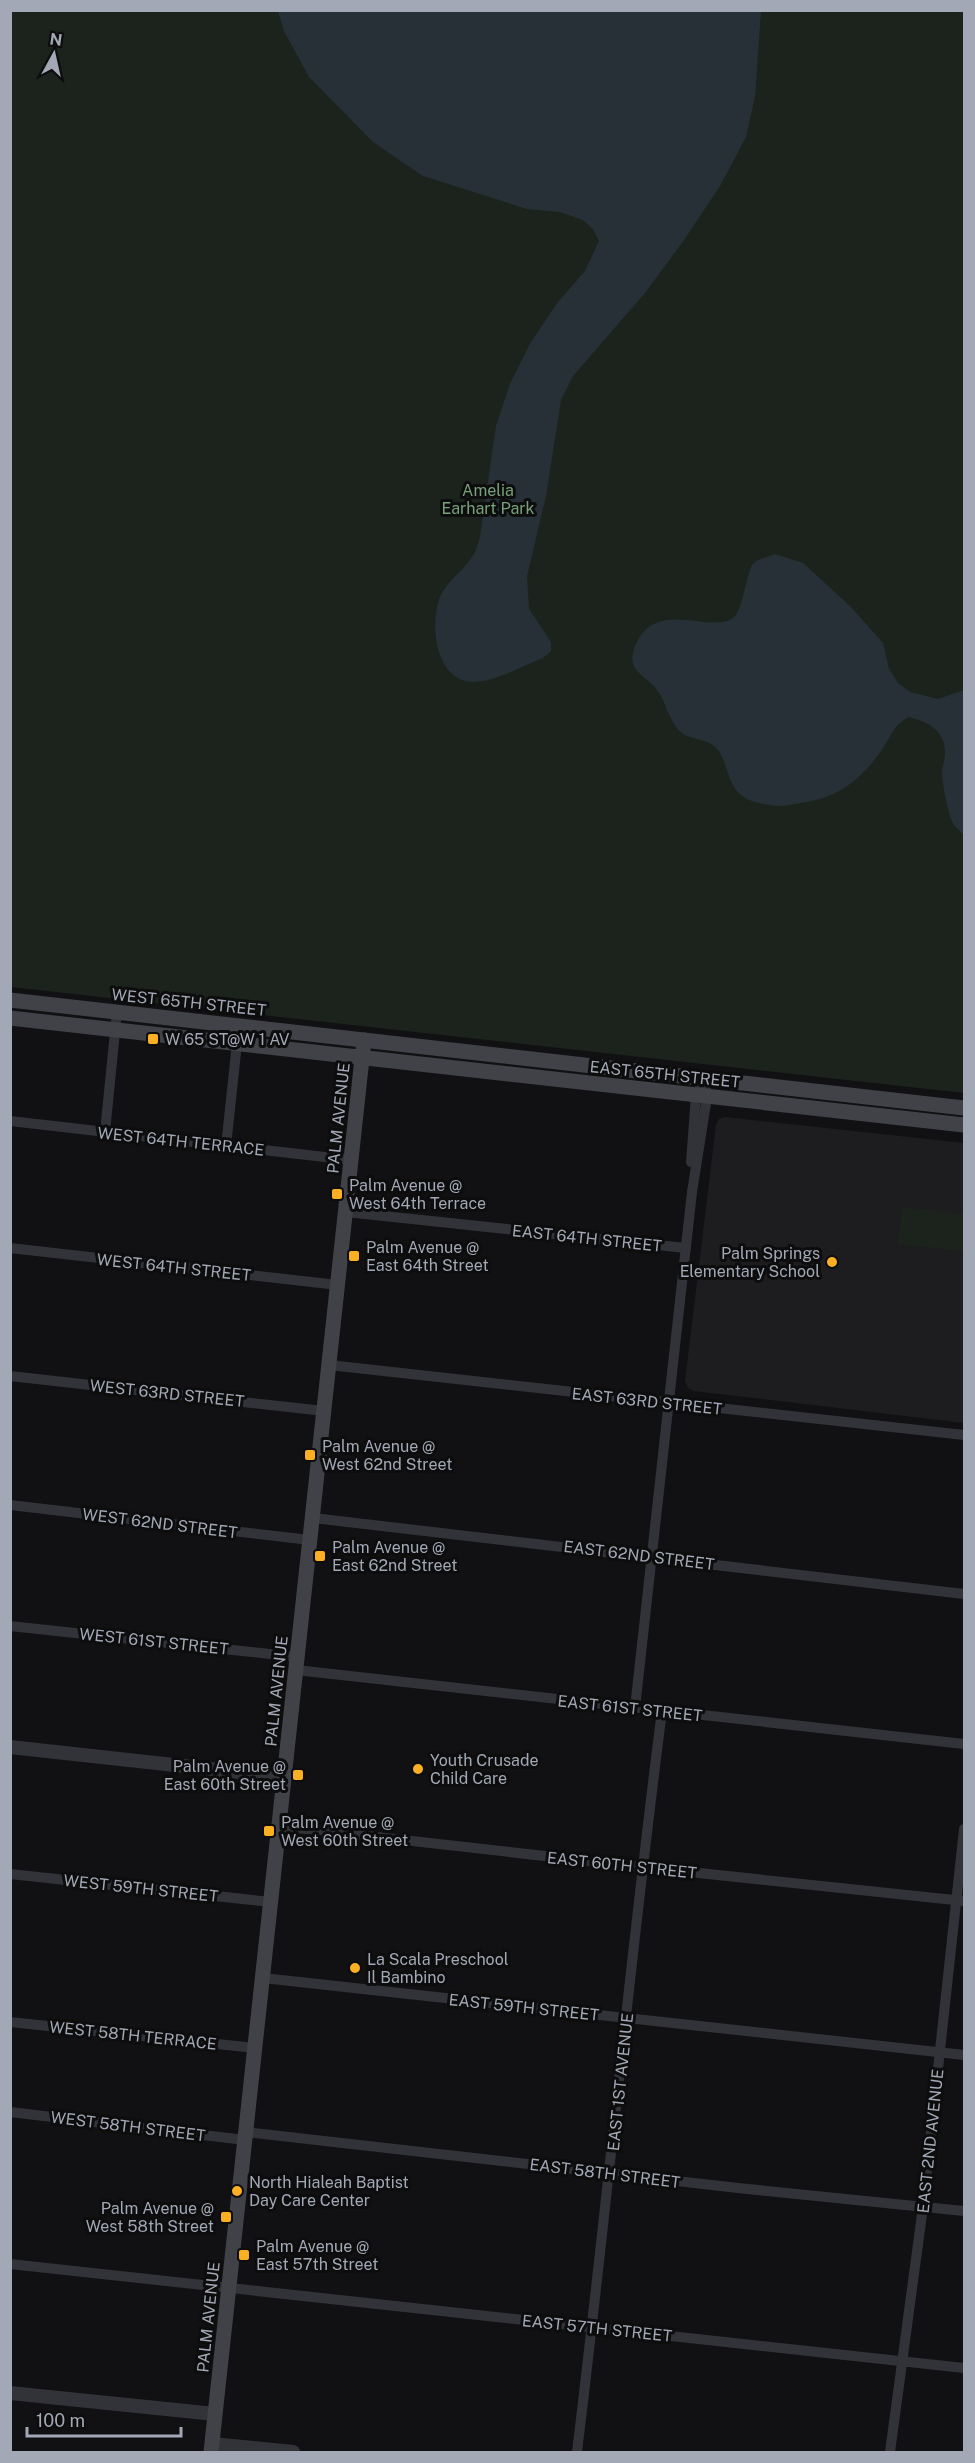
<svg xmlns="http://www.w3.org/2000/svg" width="975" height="2463" font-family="'Public Sans',sans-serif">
<rect width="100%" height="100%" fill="#111113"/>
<!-- built -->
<path fill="#1d1d20" d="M725,1117L964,1143V1423L694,1391L688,1388L685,1381L716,1125L719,1119Z"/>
<!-- green -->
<g fill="#1c231d">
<path d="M11,11H964V1093L11,987Z"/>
<path d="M902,1207L964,1214V1251L898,1244Z"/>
</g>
<!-- water -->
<g fill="#273037">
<path d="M278,11H761L755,96L746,137L720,186L684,240L645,293L573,376L561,400L546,496L527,576L529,609L551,642V651L543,658C506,672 458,707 439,652C434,638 434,612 440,597C447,580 465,570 474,554C477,549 478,542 480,537L496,426L510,384L531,342L558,302L585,271L599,241L593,229L583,220L560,212L527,209L423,176L373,142L309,77L284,31Z"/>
<path d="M775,554L803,563L850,606L883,643L889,669L898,683L910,692L938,699L964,690V835C961,832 957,829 954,825C948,816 942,782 942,771C943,765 945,759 945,752C945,730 928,722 909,717C893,725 891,737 881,751C860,781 837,798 801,803C793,804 786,806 778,806C763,804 747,803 737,791C727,779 727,762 718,750C709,738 693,741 682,733C675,728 671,718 667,710C665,705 663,699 660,694C647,673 622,673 637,642C659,597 716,637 735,616C743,606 746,578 752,565L756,561Z"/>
</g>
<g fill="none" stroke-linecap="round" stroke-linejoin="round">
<!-- minor -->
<g stroke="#323338" stroke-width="10">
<path d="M10,1121L351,1160"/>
<path d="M105,1132L117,1012"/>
<path d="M226,1146L237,1043"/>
<path d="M691,1162L696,1095L699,1089"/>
<path d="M346,1212L686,1248"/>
<path d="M10,1248L338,1285"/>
<path d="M329,1365L964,1435"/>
<path d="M10,1376L324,1411"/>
<path d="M10,1505L310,1540"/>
<path d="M313,1518L964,1594"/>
<path d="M10,1626L298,1657"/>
<path d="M296,1670L964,1744"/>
<path d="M635,1708L692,1192L707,1097L706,1089"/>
<path d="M279,1826L642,1867L964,1901"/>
<path d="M10,1874L271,1902"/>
<path d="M263,1978L964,2055"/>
<path d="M10,2022L255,2048"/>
<path d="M10,2112L245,2140"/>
<path d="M246,2132L738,2188L964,2211"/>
<path d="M10,2264L964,2368"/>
<path d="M577,2452C607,2206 630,1958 662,1711"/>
<path d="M890,2452L923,2207L964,1829"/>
</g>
<!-- tertiary -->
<g stroke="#323338" stroke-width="14">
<path d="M10,1747L284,1777"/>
<path d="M10,2393L215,2414"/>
<path d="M212,2444L293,2452"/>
</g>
<!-- secondary -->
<g stroke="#404248" stroke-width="15">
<path d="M10,1000L964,1108"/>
<path d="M10,1018L964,1125"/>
<path d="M211,2452L364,1040"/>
</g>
</g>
<!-- markers -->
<g fill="#fab022" stroke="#0d0d0e" stroke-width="2">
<rect x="147" y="1033" width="12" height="12" rx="3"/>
<rect x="331" y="1188" width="12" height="12" rx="3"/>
<rect x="348" y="1250" width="12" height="12" rx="3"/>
<circle cx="832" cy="1262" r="6"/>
<rect x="304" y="1449" width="12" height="12" rx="3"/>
<rect x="314" y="1550" width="12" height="12" rx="3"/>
<circle cx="418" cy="1769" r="6"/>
<rect x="292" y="1769" width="12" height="12" rx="3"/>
<rect x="263" y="1825" width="12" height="12" rx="3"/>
<circle cx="355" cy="1968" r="6"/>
<circle cx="237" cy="2191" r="6"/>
<rect x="220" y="2211" width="12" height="12" rx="3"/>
<rect x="238" y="2249" width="12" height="12" rx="3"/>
</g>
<g text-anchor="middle" stroke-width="6" stroke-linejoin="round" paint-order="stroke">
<!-- park labels -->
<g font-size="16" fill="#78a17a" stroke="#0d0d0e">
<text x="488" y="496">Amelia<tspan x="488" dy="18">Earhart Park</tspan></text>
</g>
<!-- street labels -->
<g font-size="16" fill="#a2a8b5" stroke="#0d0d0e">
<text transform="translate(189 1002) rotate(6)" y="6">WEST 65TH STREET</text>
<text transform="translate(665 1074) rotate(6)" y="6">EAST 65TH STREET</text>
<text transform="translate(338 1118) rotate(-84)" y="6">PALM AVENUE</text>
<text transform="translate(181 1141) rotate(6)" y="6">WEST 64TH TERRACE</text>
<text transform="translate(587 1238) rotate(6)" y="6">EAST 64TH STREET</text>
<text transform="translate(174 1267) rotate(6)" y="6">WEST 64TH STREET</text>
<text transform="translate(167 1393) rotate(6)" y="6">WEST 63RD STREET</text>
<text transform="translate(647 1401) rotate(6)" y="6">EAST 63RD STREET</text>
<text transform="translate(160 1523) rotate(7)" y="6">WEST 62ND STREET</text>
<text transform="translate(639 1555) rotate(7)" y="6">EAST 62ND STREET</text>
<text transform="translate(154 1641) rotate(6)" y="6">WEST 61ST STREET</text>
<text transform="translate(276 1691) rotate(-84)" y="6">PALM AVENUE</text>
<text transform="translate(630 1708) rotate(6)" y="6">EAST 61ST STREET</text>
<text transform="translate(622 1865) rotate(6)" y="6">EAST 60TH STREET</text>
<text transform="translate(141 1888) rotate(6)" y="6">WEST 59TH STREET</text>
<text transform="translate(524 2007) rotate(6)" y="6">EAST 59TH STREET</text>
<text transform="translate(133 2035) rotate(6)" y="6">WEST 58TH TERRACE</text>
<text transform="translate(620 2082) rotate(-84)" y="6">EAST 1ST AVENUE</text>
<text transform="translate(128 2126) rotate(7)" y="6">WEST 58TH STREET</text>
<text transform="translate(930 2141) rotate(-84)" y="6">EAST 2ND AVENUE</text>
<text transform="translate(605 2173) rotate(7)" y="6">EAST 58TH STREET</text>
<text transform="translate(208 2317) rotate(-84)" y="6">PALM AVENUE</text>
<text transform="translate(597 2328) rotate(6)" y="6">EAST 57TH STREET</text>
</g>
<!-- poi labels -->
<g font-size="16" fill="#a2a8b5" stroke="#0d0d0e" text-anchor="start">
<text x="165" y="1045">W 65 ST@W 1 AV</text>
<text x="349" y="1191">Palm Avenue @<tspan x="349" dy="18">West 64th Terrace</tspan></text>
<text x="366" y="1253">Palm Avenue @<tspan x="366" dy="18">East 64th Street</tspan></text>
<text x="820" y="1259" text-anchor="end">Palm Springs<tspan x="820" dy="18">Elementary School</tspan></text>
<text x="322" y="1452">Palm Avenue @<tspan x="322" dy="18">West 62nd Street</tspan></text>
<text x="332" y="1553">Palm Avenue @<tspan x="332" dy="18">East 62nd Street</tspan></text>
<text x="430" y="1766">Youth Crusade<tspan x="430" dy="18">Child Care</tspan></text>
<text x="286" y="1772" text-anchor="end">Palm Avenue @<tspan x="286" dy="18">East 60th Street</tspan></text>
<text x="281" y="1828">Palm Avenue @<tspan x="281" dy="18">West 60th Street</tspan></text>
<text x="367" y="1965">La Scala Preschool<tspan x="367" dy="18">Il Bambino</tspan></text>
<text x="249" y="2188">North Hialeah Baptist<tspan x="249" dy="18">Day Care Center</tspan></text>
<text x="214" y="2214" text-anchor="end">Palm Avenue @<tspan x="214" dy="18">West 58th Street</tspan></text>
<text x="256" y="2252">Palm Avenue @<tspan x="256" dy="18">East 57th Street</tspan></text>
</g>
</g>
<!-- border -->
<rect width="975" height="2463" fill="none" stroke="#a2a8b5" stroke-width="24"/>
<!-- north arrow -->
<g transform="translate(54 54) rotate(8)" stroke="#0d0d0e" stroke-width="4.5" paint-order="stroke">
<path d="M0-4.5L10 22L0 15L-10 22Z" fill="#a2a8b5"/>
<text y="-9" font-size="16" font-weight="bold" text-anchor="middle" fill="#a2a8b5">N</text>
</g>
<!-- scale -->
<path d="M27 2427v9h154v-9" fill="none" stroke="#a2a8b5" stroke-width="3"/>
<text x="36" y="2427" font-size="18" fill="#a2a8b5" stroke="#0d0d0e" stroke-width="4.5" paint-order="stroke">100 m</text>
</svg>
